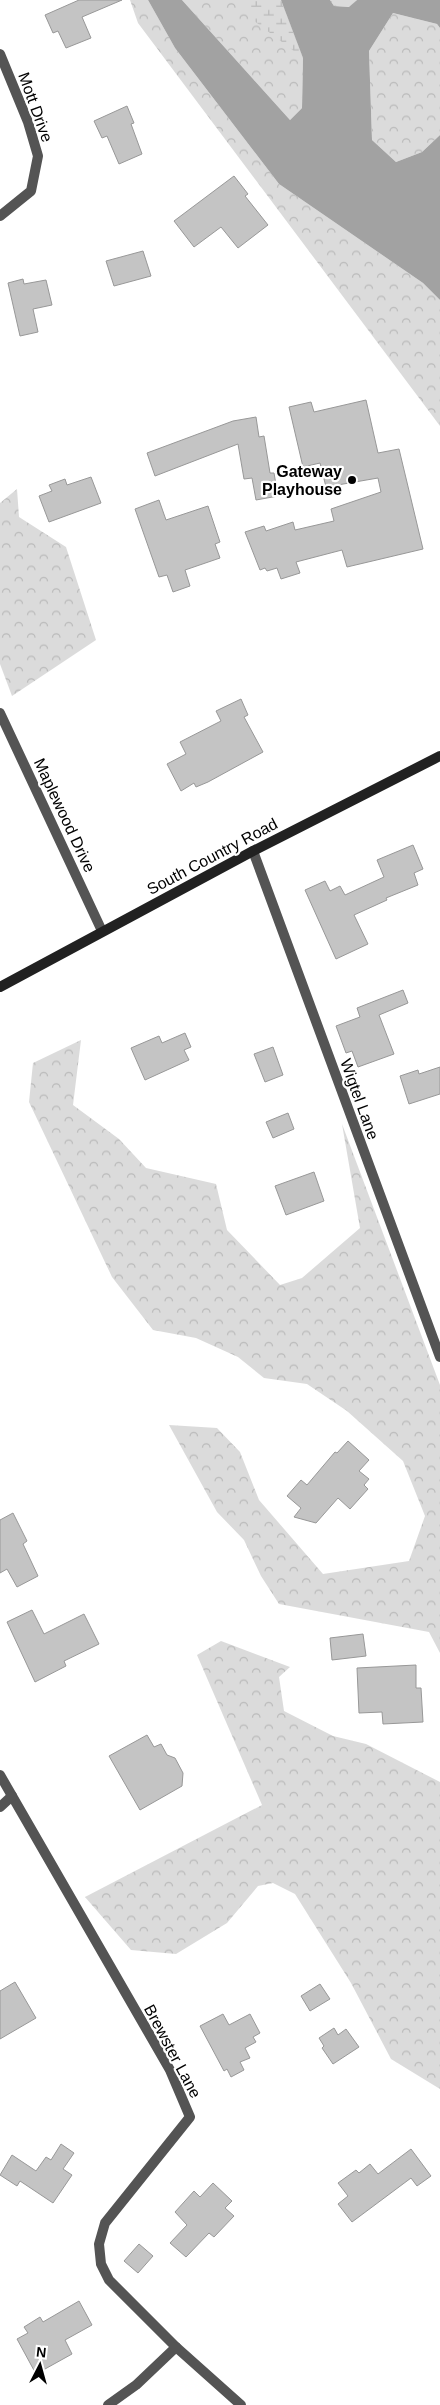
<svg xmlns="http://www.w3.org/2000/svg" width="440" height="2405" font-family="Arial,sans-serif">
<defs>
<pattern id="forest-crowns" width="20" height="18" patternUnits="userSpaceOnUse" patternTransform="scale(1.25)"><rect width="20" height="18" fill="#dbdbdb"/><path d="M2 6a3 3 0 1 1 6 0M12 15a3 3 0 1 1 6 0" fill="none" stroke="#bababa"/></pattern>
<pattern id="wetland-marsh" width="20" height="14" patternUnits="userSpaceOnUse" patternTransform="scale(1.25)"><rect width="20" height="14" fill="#dbdbdb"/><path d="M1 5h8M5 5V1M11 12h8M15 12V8" fill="none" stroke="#bababa"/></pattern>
</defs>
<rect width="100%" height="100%" fill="#fff"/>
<!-- forest -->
<g fill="url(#forest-crowns)">
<path d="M130,0H148L175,48L279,184L423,283L440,300V426L138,23Z"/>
<path d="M182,0H281L303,58L302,108L290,120Z"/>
<path d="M393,13L437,24L440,28V135L422,152L396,162L372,140L369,51Z"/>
<path d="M17,489L19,517L66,547L96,640L12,696L0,664V503Z"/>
<path d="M81,1040L73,1105L119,1139L146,1168L216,1184L227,1230L280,1285L302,1278L360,1228L342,1124L440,1385V1653L429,1632L279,1604L261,1576L244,1540L217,1512L169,1425L217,1428L240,1452L259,1500L323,1574L409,1561L425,1516L403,1461L347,1411L307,1384L264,1378L238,1357L196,1338L153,1330L112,1277L29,1102L33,1063Z"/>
<path d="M221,1641L290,1667L279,1677L284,1711L333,1736L366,1744L440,1782V2089L391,2059L351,1983L295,1894L273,1883L258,1886L227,1923L176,1954L131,1950L85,1897L262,1805L197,1655Z"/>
</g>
<!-- wetland -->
<g fill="url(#wetland-marsh)">
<path d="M241,0H281L303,58L253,20Z"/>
<path d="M330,0H357L350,7L334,6Z"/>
</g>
<!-- water -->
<path fill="#a2a2a2" d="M148,0H182L290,120L302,108L303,58L281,0H330L334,6L349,7L357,0H440V28L437,24L393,13L369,51L372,140L396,162L422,152L440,135V300L423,283L279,184L175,48Z"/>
<!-- building -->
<g fill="#c4c4c4" stroke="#989898">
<path d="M79,0H122L82,17L91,38L66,48L58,31L53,33L45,15Z"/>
<path d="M127,106L134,123L131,124L142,154L119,164L107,136L102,138L94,121Z"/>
<path d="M234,176L248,194L245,196L268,225L238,248L221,227L194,247L174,221Z"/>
<path d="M143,251L151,276L114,286L106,261Z"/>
<path d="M23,279L24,284L46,280L52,305L33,309L38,332L20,336L8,283Z"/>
<path d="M366,400L378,453L399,449L423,549L347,567L342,550L296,562L300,573L281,579L277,568L267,571L265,568L260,570L245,532L264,526L266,531L293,522L295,530L334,521L331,509L381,492L378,478L326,487L320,463L303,467L289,407L311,402L314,412Z"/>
<path d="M256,417L259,437L264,436L270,473H274L278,496L256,500L252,478L244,479L238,444L155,476L147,453L233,421Z"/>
<path d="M91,477L101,503L49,522L39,496L52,491L49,485L65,479L67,485Z"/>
<path d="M159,500L166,520L208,506L220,542L215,544L220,558L185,570L190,586L173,592L167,575L159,577L135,509Z"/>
<path d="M241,699L248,715L244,717L263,752L208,782L196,787L194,783L181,791L167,764L186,754L180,742L221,721L216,711Z"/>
<path d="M413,845L423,869L414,873L418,885L386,898L387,900L354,915L368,944L336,959L305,890L325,881L330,891L340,886L345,895L384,877L377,860Z"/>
<path d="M403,990L408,1003L379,1015L394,1054L358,1067L352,1051L346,1053L336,1026L360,1017L357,1008Z"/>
<path d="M185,1033L191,1047L184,1050L189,1060L145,1080L131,1048L159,1036L162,1043Z"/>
<path d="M273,1047L283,1075L265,1082L254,1054Z"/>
<path d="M440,1067V1094L409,1104L400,1076L418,1070L419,1074Z"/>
<path d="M288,1113L294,1129L273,1138L266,1122Z"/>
<path d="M314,1172L324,1201L286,1215L275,1186Z"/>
<path d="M348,1441L369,1460L359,1471L369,1479L364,1485L368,1489L350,1509L338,1498L316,1523L294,1517L301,1508L287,1496L301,1480L307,1485L335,1452L337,1453Z"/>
<path d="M13,1513L27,1541L23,1544L38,1576L17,1587L7,1569L0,1573V1520Z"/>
<path d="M32,1610L44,1634L84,1614L99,1644L64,1661L66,1666L35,1682L7,1622Z"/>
<path d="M363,1634L366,1656L332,1660L330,1638Z"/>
<path d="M416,1665V1688H421L423,1722L383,1724L382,1712L359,1713L357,1668Z"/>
<path d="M147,1735L154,1747L161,1744L167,1755L175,1758L183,1773L182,1786L140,1810L109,1756Z"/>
<path d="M15,1982L36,2018L0,2039V1991Z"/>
<path d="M320,1984L330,1999L310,2011L301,1996Z"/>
<path d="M223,2014L229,2025L250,2014L260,2033L253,2037L256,2042L245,2048L250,2058L240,2062L244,2070L231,2077L227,2069L224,2071L200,2026Z"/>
<path d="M334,2028L338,2035L346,2029L359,2047L333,2064L322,2048L324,2046L319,2038Z"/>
<path d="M61,2144L74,2153L63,2169L72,2175L53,2203L20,2181L17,2186L0,2175L12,2155L36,2171L46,2157L51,2160Z"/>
<path d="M411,2149L431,2176L417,2186L411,2178L352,2222L338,2204L348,2196L338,2183L356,2170L359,2173L370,2164L378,2174Z"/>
<path d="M213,2183L232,2201L225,2208L234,2216L214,2237L209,2233L186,2257L170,2243L187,2225L175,2212L194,2191L200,2197Z"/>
<path d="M139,2244L153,2256L138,2273L124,2261Z"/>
<path d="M79,2301L92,2325L65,2340L72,2354L36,2374L17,2339L28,2333L24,2327L40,2317L43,2322Z"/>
</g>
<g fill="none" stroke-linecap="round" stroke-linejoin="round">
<!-- street -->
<g stroke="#545454" stroke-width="10">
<path d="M0,54L28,122L38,156L31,191L0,216"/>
<path d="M0,713L102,931"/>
<path d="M253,851L440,1357"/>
<path d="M0,1775L170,2070L190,2117L105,2223L99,2244L101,2264L109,2280L176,2347L241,2405"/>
<path d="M0,1807L12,1796"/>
<path d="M108,2405L136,2385L176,2347"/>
</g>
<!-- secondary -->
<path stroke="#212121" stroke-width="10" d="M0,987L253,851L440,756"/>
</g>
<!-- markers -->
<circle fill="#000" stroke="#fff" stroke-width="2" cx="352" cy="480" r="5"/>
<g text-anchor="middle" stroke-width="4.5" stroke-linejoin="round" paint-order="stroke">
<!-- street labels -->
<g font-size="16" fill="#000" stroke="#fff">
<text transform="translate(36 107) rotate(70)" y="6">Mott Drive</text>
<text transform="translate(65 815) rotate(65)" y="6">Maplewood Drive</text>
<text transform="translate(212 856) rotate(-28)" y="6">South Country Road</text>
<text transform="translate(360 1099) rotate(70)" y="6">Wigtel Lane</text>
<text transform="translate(173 2051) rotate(62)" y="6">Brewster Lane</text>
</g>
<!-- poi labels -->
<g font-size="16" font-weight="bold" fill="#000" stroke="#fff" text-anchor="end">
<text x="342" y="477">Gateway<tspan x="342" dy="18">Playhouse</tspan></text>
</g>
</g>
<!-- north arrow -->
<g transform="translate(40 2365) rotate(6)" stroke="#ffffff" stroke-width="4" paint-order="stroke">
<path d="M0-4L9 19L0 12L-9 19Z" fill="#000000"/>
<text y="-8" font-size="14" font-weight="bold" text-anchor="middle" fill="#000000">N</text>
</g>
</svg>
